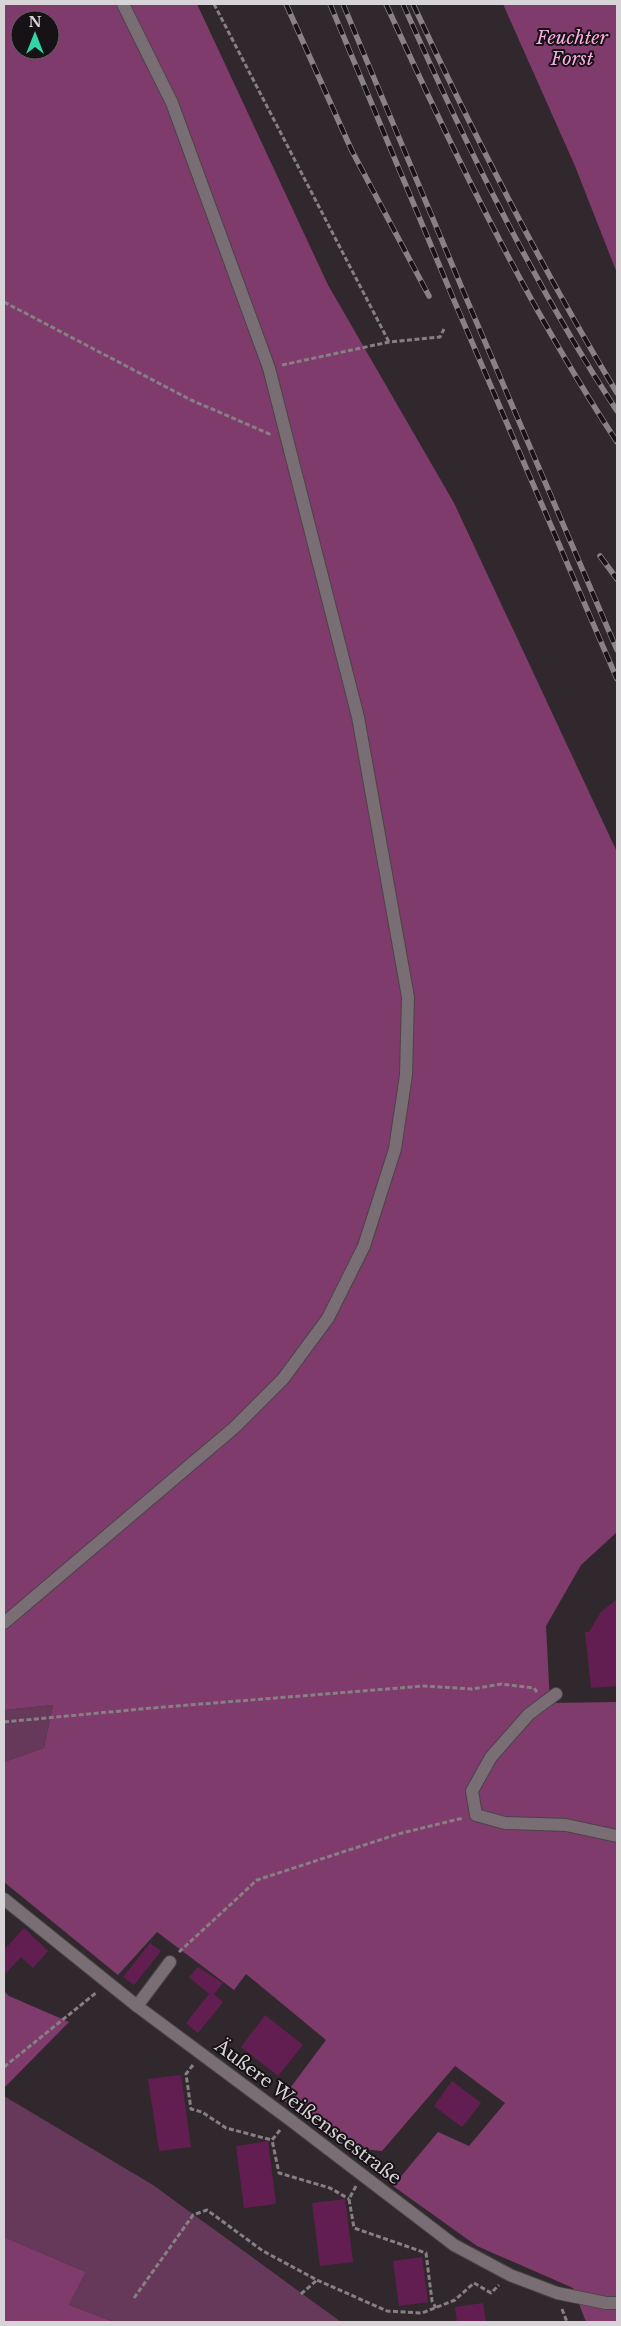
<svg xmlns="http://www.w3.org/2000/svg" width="621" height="2326" font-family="'Libre Baskerville',serif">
<rect width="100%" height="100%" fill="#31282e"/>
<!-- green -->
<g fill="#663859">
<path d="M53,1705L44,1748L4,1762V1710Z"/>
<path d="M4,2096L153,2185L341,2322H114L69,2305L86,2272L4,2237Z"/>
</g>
<!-- forest -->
<g fill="#803b6d" fill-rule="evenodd">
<path d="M4,4H197L328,285L454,503L617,852V1532L581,1565L546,1626L550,1703L617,1702V2322H586L573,2288L477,2246L393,2186L438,2132L469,2146L505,2103L455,2066L382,2151L345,2147L282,2099L326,2040L246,1974L234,1990L157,1932L118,1975L4,1882V1762L44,1748L53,1705L4,1710ZM20,20H50V50H20Z"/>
<path d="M503,4H617V273L575,166Z"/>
<path d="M4,1991L9,1996L69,2022L4,2088Z"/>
<path d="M4,2237L86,2272L69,2305L114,2322H4Z"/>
</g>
<!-- building -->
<g fill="#621e51">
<path d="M617,1599V1686L591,1688L585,1632H589L601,1612Z"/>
<path d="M24,1928L48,1951L33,1968L21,1957L4,1975V1950Z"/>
<path d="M150,1943L161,1951L134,1985L123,1977Z"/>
<path d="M198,1967L223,1983L214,1994L223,2002L198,2033L186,2023L209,1994L189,1977Z"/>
<path d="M265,2015L303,2045L278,2076L241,2047Z"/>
<path d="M181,2075L191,2147L159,2151L148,2079Z"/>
<path d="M452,2081L481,2103L462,2127L434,2106Z"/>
<path d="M268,2141L276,2204L244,2208L236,2146Z"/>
<path d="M345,2199L353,2262L320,2266L312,2203Z"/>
<path d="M422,2257L428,2302L399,2306L393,2261Z"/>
<path d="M483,2303L486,2322H457L455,2307Z"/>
</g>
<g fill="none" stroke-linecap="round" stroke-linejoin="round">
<defs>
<g id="minor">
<path d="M4,1623L235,1427L283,1379L328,1318L364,1246L395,1149L406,1075L408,997L358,717L269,368L172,103L123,4"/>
<path d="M556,1694L529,1714L491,1757L472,1791L476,1815L505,1823L566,1825L617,1836"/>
<path d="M4,1899L137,2006L289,2119L454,2245L510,2275L557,2293L606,2303H617"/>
<path d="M137,2006L170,1962"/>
</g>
</defs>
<!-- minor casing -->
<use href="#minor" stroke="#4b4348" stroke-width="14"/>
<!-- path -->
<g stroke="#867f83" stroke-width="3" stroke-dasharray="5 2.5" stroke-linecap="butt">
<path d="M214,4L389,342"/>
<path d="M4,302L191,400L272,435"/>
<path d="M282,365L389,342L440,337L444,329"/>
<path d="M4,1722L152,1708L424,1686L472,1689L501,1684L534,1688L537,1692"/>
<path d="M179,1952L257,1880L398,1834L463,1818"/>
<path d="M193,2065L186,2074L191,2109L202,2112L226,2128L272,2140"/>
<path d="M4,2067L97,1992"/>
<path d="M280,2130L272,2140L279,2173L330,2188L349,2199"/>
<path d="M356,2186L349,2199L354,2228L426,2253L432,2301L436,2308"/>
<path d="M301,2294L317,2280"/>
<path d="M134,2298L193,2215L207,2210L263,2251L317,2280L387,2311L422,2313L455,2300L474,2283L491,2293L499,2285"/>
<path d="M562,2309L567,2322"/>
</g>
<!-- minor -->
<use href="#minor" stroke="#786e74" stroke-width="12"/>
<defs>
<g id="rail">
<path d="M286,4L352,151L429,296"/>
<path d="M330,4L453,298L617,679"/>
<path d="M343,4L464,293L617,650"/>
<path d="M386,4C454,154 526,303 617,442"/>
<path d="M403,4C465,143 533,283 617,411"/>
<path d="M413,4C475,138 541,267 617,393"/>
<path d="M600,556L617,579"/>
</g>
</defs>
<!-- rail casing -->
<use href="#rail" stroke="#888186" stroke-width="5.5"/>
<!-- rail -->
<use href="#rail" stroke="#161215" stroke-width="4" stroke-dasharray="11" stroke-linecap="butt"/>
</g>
<g text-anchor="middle" stroke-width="4" stroke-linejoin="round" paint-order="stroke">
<!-- park labels -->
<g font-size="18" font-style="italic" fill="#fcace3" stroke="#161215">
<text x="572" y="44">Feuchter<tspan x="572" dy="21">Forst</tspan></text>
</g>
<!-- street labels -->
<g font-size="18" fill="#d8d3d6" stroke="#161215">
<text transform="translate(308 2112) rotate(37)" y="6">Äußere Weißenseestraße</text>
</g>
</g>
<!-- border -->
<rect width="621" height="2326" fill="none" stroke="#d8d3d6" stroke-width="10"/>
<!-- north arrow -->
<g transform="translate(35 35)"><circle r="24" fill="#161215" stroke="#645f62"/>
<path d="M0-4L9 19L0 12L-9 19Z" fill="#32d4a8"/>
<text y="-8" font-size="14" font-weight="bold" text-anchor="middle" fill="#d8d3d6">N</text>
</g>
</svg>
